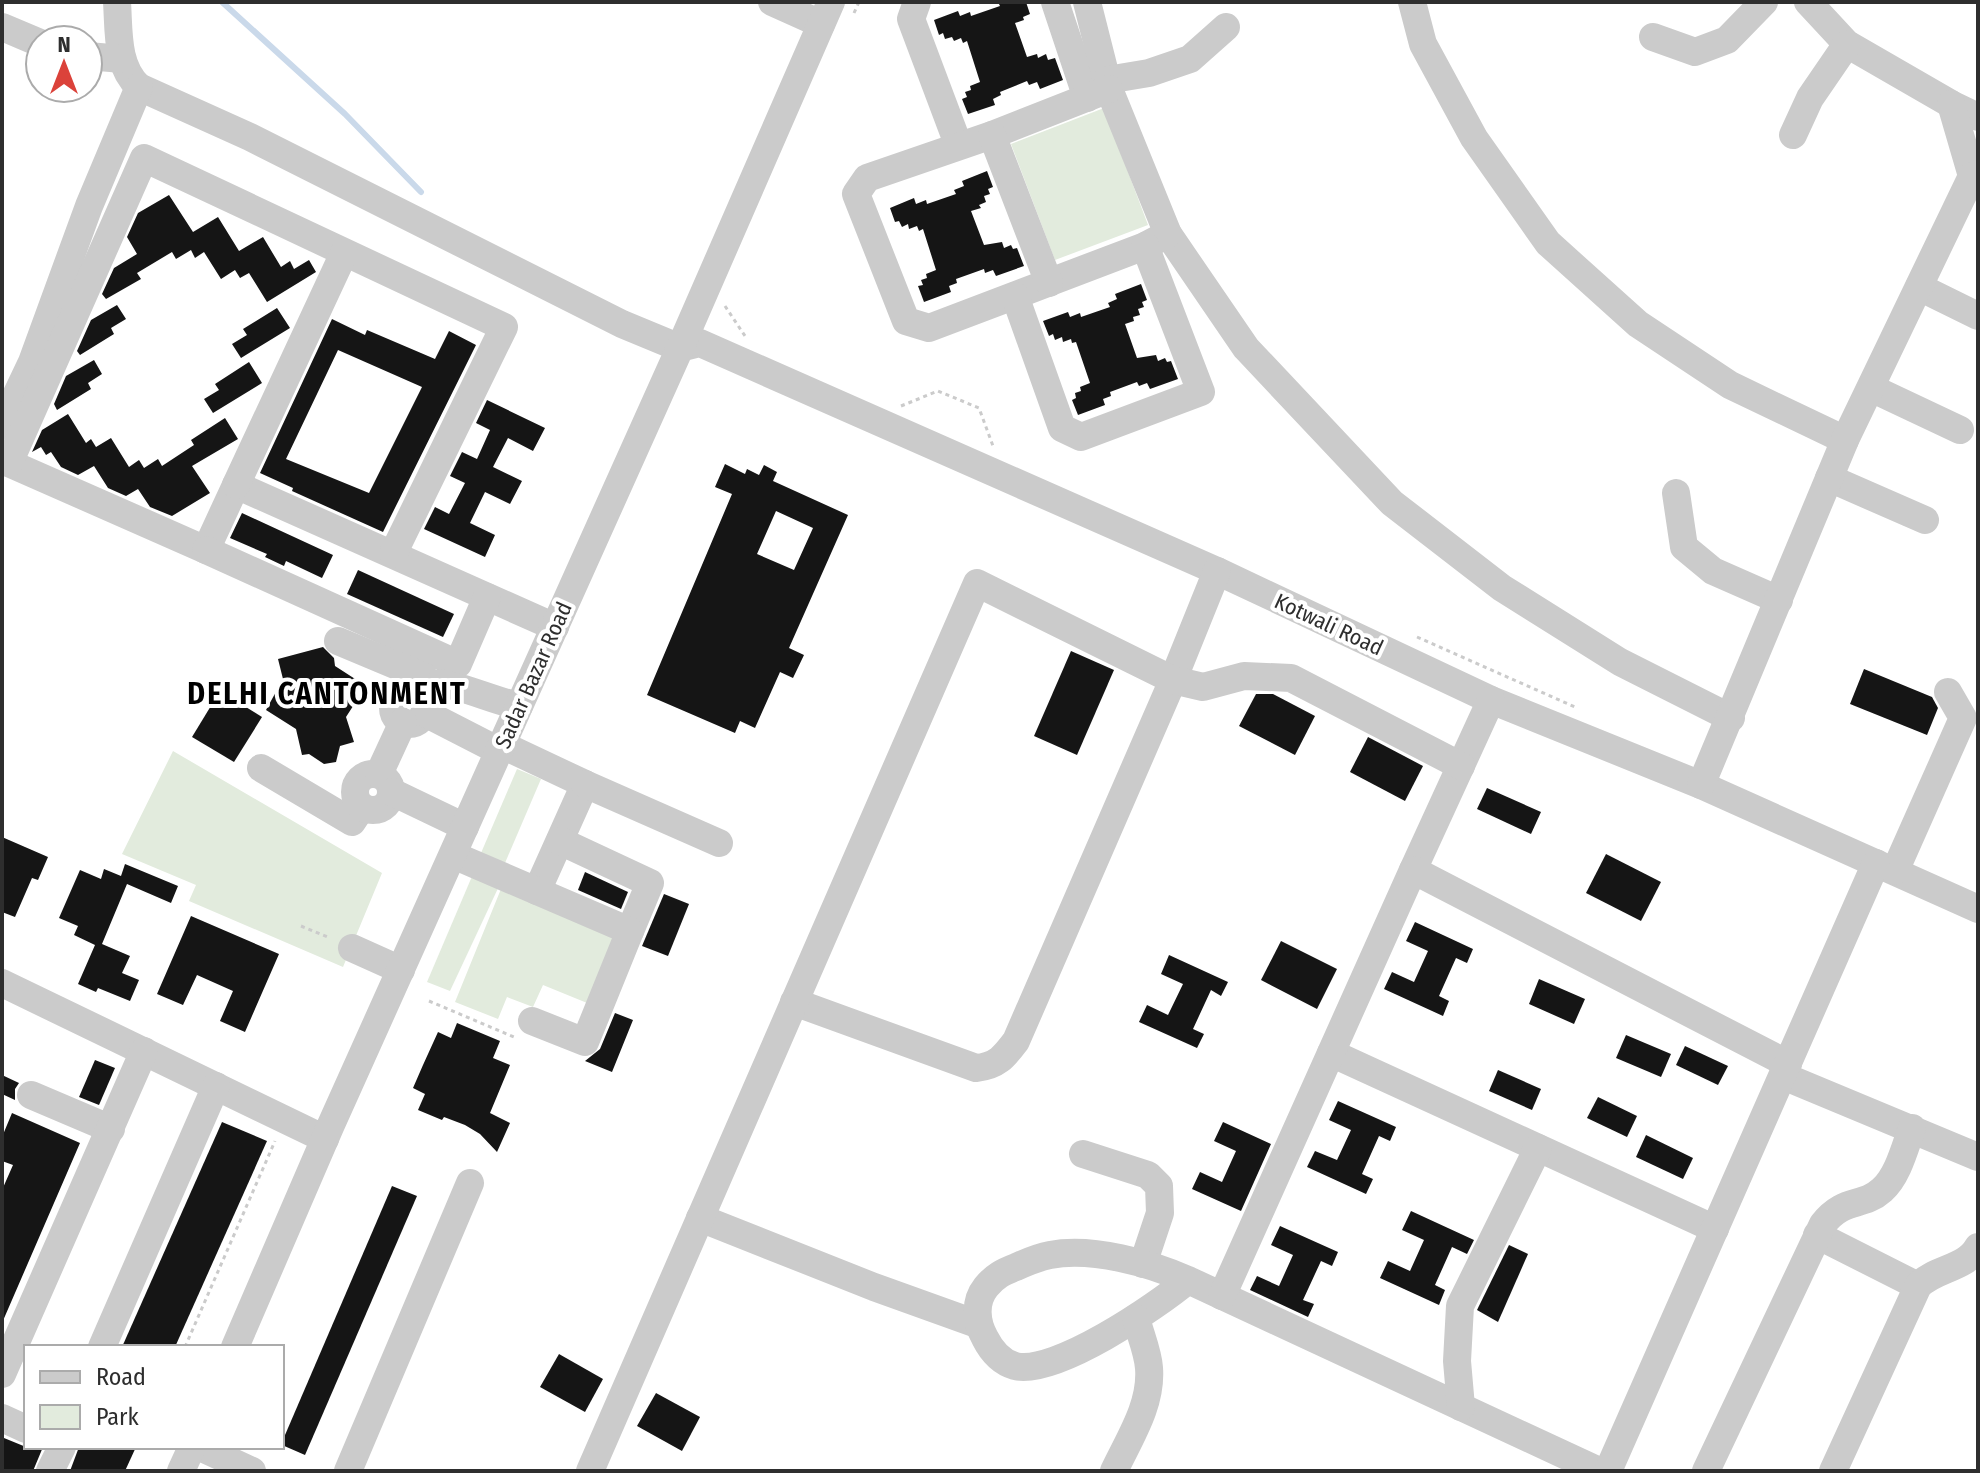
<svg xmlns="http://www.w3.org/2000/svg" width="1980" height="1473" font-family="'Fira Sans Condensed',sans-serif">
<rect width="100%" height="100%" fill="#fff"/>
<!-- green -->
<g fill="#e2ebdd">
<path d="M1104,108L1148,225L1055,260L1011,144Z"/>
<path d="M173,751L382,873L343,967L189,901L196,885L122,854Z"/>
<path d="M517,769L541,779L505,863L481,853Z"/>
<path d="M473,874L500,884L450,991L427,982Z"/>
<path d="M503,884L622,933L592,1005L543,985L533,1007L507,997L498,1019L455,1002Z"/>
</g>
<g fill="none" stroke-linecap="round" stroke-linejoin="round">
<!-- stream -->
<path stroke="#cad9ea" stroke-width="6" d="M222,2L345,114L421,192"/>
</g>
<!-- building -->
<g fill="#151515" fill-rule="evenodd">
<path d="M998,2H1026L1030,14L1023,17L1024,20L1015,23L1027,57L1037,54L1038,58L1046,54L1048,60L1055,58L1063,80L1040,89L1037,82L1029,85L1027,81L1000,92L1001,95L993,99L995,105L968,114L962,99L967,97L965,92L971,90L970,86L980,82L967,41L963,43L961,38L954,41L952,37L945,39L943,33L939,35L934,20L958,11L960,16L970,12L971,16L1000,6Z"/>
<path d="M987,171L993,187L988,189L990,194L984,196L986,202L979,205L981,208L971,211L984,245L1002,242L1004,248L1011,245L1013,249L1017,248L1024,266L996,276L993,270L985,273L984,269L956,279L957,283L949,286L951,292L924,302L918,286L923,285L921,280L927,278L926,274L936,270L923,229L919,231L917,226L909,229L908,224L902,227L899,221L895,222L890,208L914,198L916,204L926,200L927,204L956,194L954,190L964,186L962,181Z"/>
<path d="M169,195L193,232L218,217L239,251L263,237L281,267L290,261L294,269L309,260L316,272L267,302L249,273L240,278L235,270L221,279L204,252L195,258L191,250L176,259L172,252L137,273L141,279L106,299L102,294L114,268L137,254L127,237L138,213Z"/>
<path d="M1141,284L1147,300L1142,302L1144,307L1138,309L1140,315L1133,317L1134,321L1125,324L1137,358L1156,355L1158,361L1165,358L1167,362L1171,361L1178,379L1150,389L1147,383L1139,386L1137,382L1110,392L1111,396L1103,399L1105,405L1078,415L1072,400L1076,398L1075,393L1081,391L1080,387L1090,383L1076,342L1072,343L1071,339L1063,342L1062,337L1055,340L1053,334L1049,336L1043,321L1068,312L1070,317L1080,313L1081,317L1110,307L1108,303L1117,299L1115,294Z"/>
<path d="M117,305L126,319L111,328L114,334L80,355L77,351L91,320Z"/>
<path d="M277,308L290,328L241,358L232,344L247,335L243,329Z"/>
<path d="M332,319L365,335L367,330L435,359L449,331L476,345L383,532L292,491L293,488L260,473ZM338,350L422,387L369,493L286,459Z"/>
<path d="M94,360L102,374L88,383L91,389L57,410L54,404L66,376Z"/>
<path d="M249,362L262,383L213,413L204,399L219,390L215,384Z"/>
<path d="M487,400L545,428L533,451L508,438L493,467L522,481L510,504L485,492L470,523L495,535L485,557L424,529L435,507L449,514L465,483L450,476L462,452L477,459L490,430L476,423Z"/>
<path d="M68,414L86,443L91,439L96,447L111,438L129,467L139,460L144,468L158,459L162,466L194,445L191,440L225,418L238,439L192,466L210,493L172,516L150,507L138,489L126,496L108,488L94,466L78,475L61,467L51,452L46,455L41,447L32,452L42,430Z"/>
<path d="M725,464L745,474L747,469L759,475L764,465L777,472L773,481L848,515L789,648L804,655L793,678L780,672L755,728L740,721L735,733L647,695L732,494L715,487ZM776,511L813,528L794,570L757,554Z"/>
<path d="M242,513L333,555L322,578L286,561L284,566L265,557L267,554L230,538Z"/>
<path d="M358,570L454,614L443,637L347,594Z"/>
<path d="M323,647L334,658L335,666L366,686L346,717L354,742L340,746L336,762L324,764L309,754L302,755L296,729L266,710L283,679L278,659Z"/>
<path d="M1071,651L1114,670L1077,755L1034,736Z"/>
<path d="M1864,669L1932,697L1938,708L1927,735L1850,704Z"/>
<path d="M220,691L262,717L234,762L192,737Z"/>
<path d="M1256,694H1273L1315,716L1295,755L1239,726Z"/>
<path d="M1368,737L1423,766L1405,801L1350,772Z"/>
<path d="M1487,788L1541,812L1531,834L1477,809Z"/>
<path d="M2,837L48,857L38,880L32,878L15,917L2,912Z"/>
<path d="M1606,854L1661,882L1641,921L1586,893Z"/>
<path d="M125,864L178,886L171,903L127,884L102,944L130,956L122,973L139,980L130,1001L98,988L96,992L78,984L95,945L74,935L78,926L59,918L80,870L101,879L104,869L121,876Z"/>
<path d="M585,872L628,892L621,909L578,890Z"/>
<path d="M664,894L689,904L668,956L642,946Z"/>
<path d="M191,916L279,954L245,1032L220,1021L233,991L197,975L183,1005L157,994Z"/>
<path d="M1415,922L1473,949L1467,963L1456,958L1439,996L1449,1001L1443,1016L1384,989L1392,972L1414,982L1428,951L1406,941Z"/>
<path d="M1281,941L1337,969L1317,1009L1261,980Z"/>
<path d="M1169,955L1228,982L1221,996L1211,990L1193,1029L1204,1034L1197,1048L1139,1022L1147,1005L1168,1015L1183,984L1161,974Z"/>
<path d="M1539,979L1585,999L1574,1024L1529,1004Z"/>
<path d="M615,1013L633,1020L612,1072L585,1061L600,1049Z"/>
<path d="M457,1023L500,1041L493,1058L510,1065L490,1113L510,1123L497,1152L480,1134L465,1125L444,1117L442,1120L418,1110L425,1094L413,1088L423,1065L438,1032L451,1038Z"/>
<path d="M1626,1035L1671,1054L1661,1077L1616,1058Z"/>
<path d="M1685,1046L1728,1066L1718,1085L1676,1065Z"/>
<path d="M95,1060L115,1068L99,1105L79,1097Z"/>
<path d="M1498,1070L1541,1089L1532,1110L1489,1091Z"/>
<path d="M2,1075L19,1083L15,1089V1100L2,1094Z"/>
<path d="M1598,1097L1637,1116L1627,1137L1587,1118Z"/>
<path d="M1338,1101L1396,1127L1390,1141L1379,1136L1362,1174L1373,1179L1366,1194L1307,1167L1315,1151L1337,1160L1351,1130L1329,1120Z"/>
<path d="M12,1113L80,1143L2,1323V1190L13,1165L2,1161V1137Z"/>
<path d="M222,1122L267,1141L175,1347H122Z"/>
<path d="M1223,1122L1271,1144L1241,1211L1192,1189L1200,1172L1222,1182L1236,1151L1214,1141Z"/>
<path d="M1646,1135L1693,1158L1683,1179L1636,1157Z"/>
<path d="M392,1186L417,1196L305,1455L282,1445V1442Z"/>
<path d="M1411,1211L1474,1240L1467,1254L1452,1247L1435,1285L1445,1290L1439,1305L1380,1278L1388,1261L1410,1271L1424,1240L1402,1230Z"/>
<path d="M1280,1226L1338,1252L1332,1266L1321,1261L1303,1300L1314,1304L1308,1317L1250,1290L1257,1276L1279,1286L1293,1255L1271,1245Z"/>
<path d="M1509,1245L1528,1254L1498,1322L1477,1310Z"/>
<path d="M559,1354L603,1379L585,1412L540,1387Z"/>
<path d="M656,1393L700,1417L682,1451L637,1426Z"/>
<path d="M4,1438L26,1447H43L33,1471H2Z"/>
<path d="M79,1447H136L125,1471H70Z"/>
</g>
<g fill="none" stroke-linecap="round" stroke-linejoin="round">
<!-- path -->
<g stroke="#cbcbcb" stroke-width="3" stroke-dasharray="4 4" stroke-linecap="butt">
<path d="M854,13L859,2"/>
<path d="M725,306L745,336"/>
<path d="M901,406L938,391L979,408L993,446"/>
<path d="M1417,637L1575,707"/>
<path d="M301,926L330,938"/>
<path d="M429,1001L514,1037"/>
<path d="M185,1347L275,1141"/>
</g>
<!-- minor -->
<g stroke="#cbcbcb" stroke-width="28">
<path d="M117,2C119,31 116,66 139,87L250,137L622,324L680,348"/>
<path d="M772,2L821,24"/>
<path d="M917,2L911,19L958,144"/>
<path d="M1055,2L1087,98"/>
<path d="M1087,2L1109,89L1168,234L1246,348L1392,503L1502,588L1620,662L1731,718"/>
<path d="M1412,2L1423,44L1474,138L1548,243L1638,324L1730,385L1845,440"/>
<path d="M1808,2L1847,44L1951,104L1978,117"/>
<path d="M2,27L40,43"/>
<path d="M1653,37L1695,52L1727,40L1764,2"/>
<path d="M88,56L122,59"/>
<path d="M1107,80L1149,73L1190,59L1226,27"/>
<path d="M1109,89L992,135L867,178L856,194L906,321L929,328L1145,246L1168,234"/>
<path d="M1951,104L1972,176"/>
<path d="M992,135L1049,283"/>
<path d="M1793,135L1810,98L1847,44"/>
<path d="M1919,287L1978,316"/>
<path d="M1015,296L1062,428L1081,437L1201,392L1145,246"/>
<path d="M680,348L700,343L1217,571L1491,700L1701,785L1978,909"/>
<path d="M1871,388L1960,430"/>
<path d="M2,425L32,362L89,206L139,87"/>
<path d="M2,460L206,550L236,485L555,627"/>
<path d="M9,463L144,158L504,327L393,554"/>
<path d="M1829,478L1925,520"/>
<path d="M236,485L344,253"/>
<path d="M1676,493L1684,547L1713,571L1779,600"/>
<path d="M206,550L458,664L487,597"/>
<path d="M338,641L424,677L416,693"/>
<circle cx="409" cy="708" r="16"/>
<path d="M502,745L585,784L537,891"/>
<path d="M499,751L425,713L440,683C468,688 492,700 519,706"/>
<path d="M261,768L352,822L362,807"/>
<circle cx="373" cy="792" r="18"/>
<path d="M379,774L403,722"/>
<path d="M585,784L719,843"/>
<path d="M1701,785L1845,440L1972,176L1978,174"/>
<path d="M392,792L465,827"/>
<path d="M560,841L650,883L630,931"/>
<path d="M453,855L630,931L585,1042L532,1021"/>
<path d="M1413,870L1491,700"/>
<path d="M1895,871L1963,718L1948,692"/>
<path d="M352,948L401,970"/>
<path d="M2,983L325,1139"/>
<path d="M794,1002L976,1068C997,1066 1004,1057 1016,1041L1173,680L1217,571"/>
<path d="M1331,1053L1715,1229"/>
<path d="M1783,1076L1978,1157"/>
<path d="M31,1095L111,1129"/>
<path d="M1083,1154L1148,1175L1159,1186L1160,1213L1143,1264"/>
<path d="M700,1218L874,1287L977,1324"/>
<path d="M1817,1235L1918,1286"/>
<path d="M1188,1280C1157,1306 1055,1376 1015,1366C1001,1362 991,1350 985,1338C976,1322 974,1302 986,1287C995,1276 1003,1272 1016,1267C1027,1262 1039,1257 1050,1255C1092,1247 1150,1263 1188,1280L1599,1471"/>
<path d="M1222,1296L1413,870L1788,1064"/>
<path d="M102,1347L216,1086"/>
<path d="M235,1347L330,1127L680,348L831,2"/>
<path d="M2,1374L144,1051"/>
<path d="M1461,1407L1457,1361L1460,1306L1538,1148"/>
<path d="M2,1418L26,1429"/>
<path d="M200,1447L252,1471"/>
<path d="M50,1471L62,1447"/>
<path d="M181,1471L192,1447"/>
<path d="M348,1471L470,1183"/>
<path d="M590,1471L977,583L1173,680L1203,687L1244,676L1291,678L1461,766"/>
<path d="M1114,1471C1129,1439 1152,1405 1149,1368C1148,1352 1140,1334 1136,1318"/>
<path d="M1608,1471L1876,863"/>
<path d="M1706,1471L1823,1224C1844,1197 1862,1208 1882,1190C1898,1176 1905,1147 1912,1128"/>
<path d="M1833,1471L1918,1286C1935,1268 1966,1269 1978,1247"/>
</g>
</g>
<g text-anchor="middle" stroke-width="8" stroke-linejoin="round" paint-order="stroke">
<!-- street labels -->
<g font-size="22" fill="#2e2e2e" stroke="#fff">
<text transform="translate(1329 624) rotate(25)" y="8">Kotwali Road</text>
<text transform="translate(533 675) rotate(-66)" y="8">Sadar Bazar Road</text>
</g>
<!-- district labels -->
<g font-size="30" font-weight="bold" letter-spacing="2" fill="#000" stroke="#fff">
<text x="327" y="704">DELHI CANTONMENT</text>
</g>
</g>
<!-- border -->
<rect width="1980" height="1473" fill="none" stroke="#2e2e2e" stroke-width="8"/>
<!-- legend -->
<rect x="24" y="1345" width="260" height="104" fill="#ffffff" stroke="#ababab" stroke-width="2"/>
<rect x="40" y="1371" width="40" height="12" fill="#cbcbcb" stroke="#ababab" stroke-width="2"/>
<text x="96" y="1385" font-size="24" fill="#2e2e2e">Road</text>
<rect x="40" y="1405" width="40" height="24" fill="#e2ebdd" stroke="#ababab" stroke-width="2"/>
<text x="96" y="1425" font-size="24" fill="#2e2e2e">Park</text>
<!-- north arrow -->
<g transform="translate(64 64)"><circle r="38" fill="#ffffff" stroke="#ababab" stroke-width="2"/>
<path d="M0-6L14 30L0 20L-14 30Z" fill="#db423a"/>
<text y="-12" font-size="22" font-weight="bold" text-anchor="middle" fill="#2e2e2e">N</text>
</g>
</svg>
